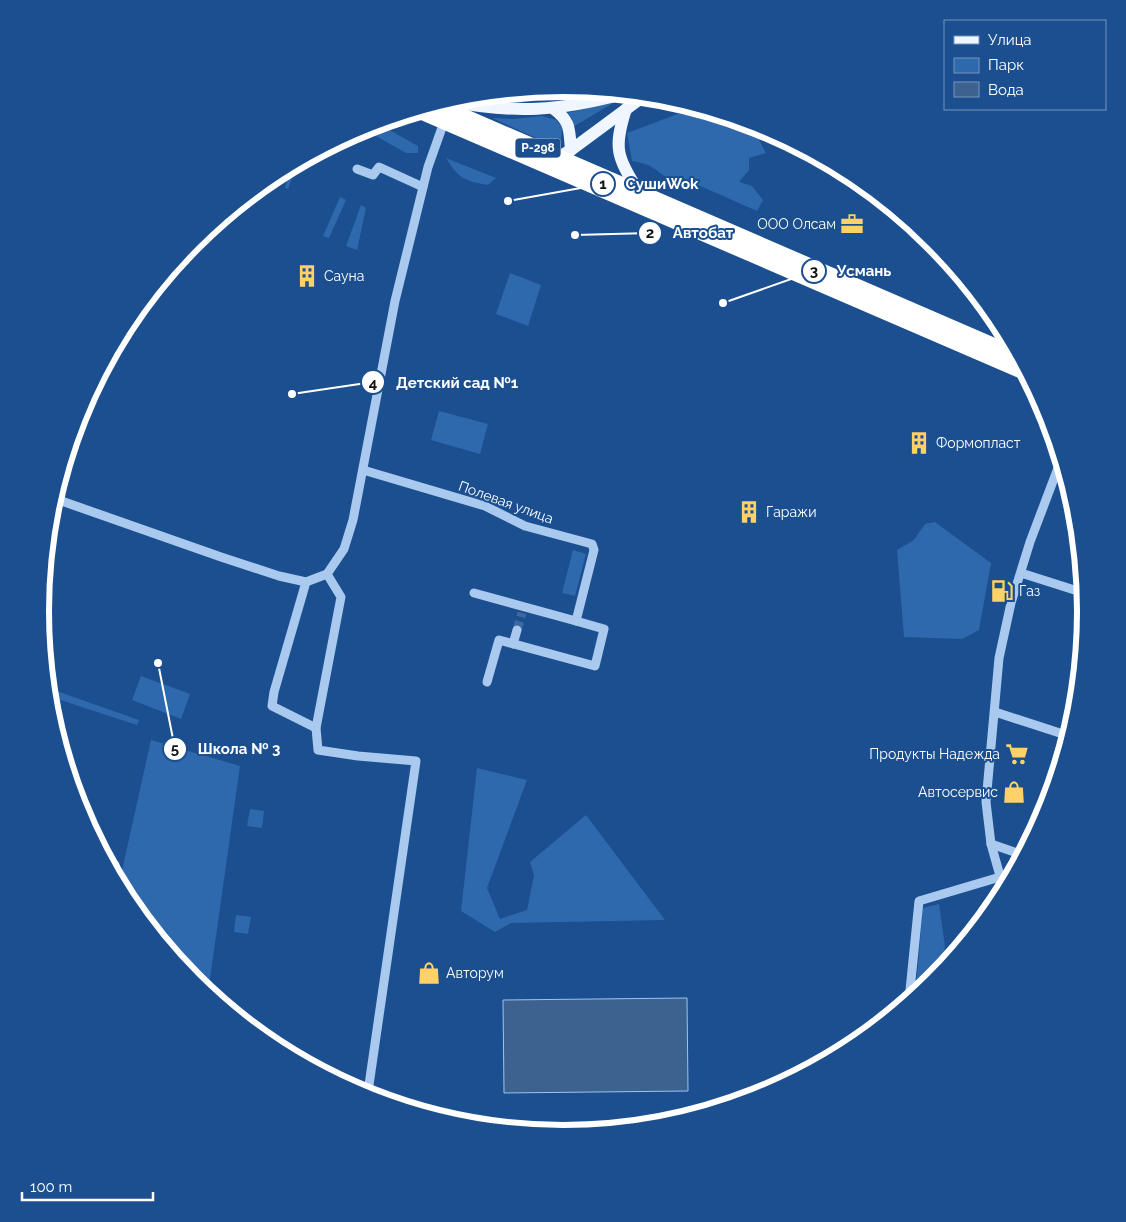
<svg xmlns="http://www.w3.org/2000/svg" width="1126" height="1222" font-family="Raleway,sans-serif">
<rect width="100%" height="100%" fill="#1b4f8f"/>
<!-- green -->
<g fill="#2e69ad">
<path d="M613,103L573,127L572,118L567,113Z"/>
<path d="M696,107L759,127H752L766,153L749,158V170L739,182L752,186L763,200L757,211L698,185C676,191 664,173 648,165C643,163 637,162 632,161L627,133Z"/>
<path d="M542,116L556,120L562,127L561,141L558,144L552,145L492,118L513,119Z"/>
<path d="M377,123L418,146V153H406L376,136L356,131Z"/>
<path d="M446,158L496,178L488,185C464,181 458,178 446,158Z"/>
<path d="M293,165L296,167L288,189L285,188L287,181L274,175Z"/>
<path d="M340,197L346,200L329,238L323,236Z"/>
<path d="M361,205L366,208L357,250L346,246Z"/>
<path d="M510,273L541,285L528,326L496,314Z"/>
<path d="M439,411L488,424L480,454L431,440Z"/>
<path d="M935,522L991,563L979,630L962,639L904,637L897,550L914,540L925,524Z"/>
<path d="M573,550L586,554L575,596L562,593Z"/>
<path d="M141,676L190,694L181,719L132,700Z"/>
<path d="M48,688L139,720L137,725L48,696Z"/>
<path d="M151,740L240,766L208,993L193,981L128,901L119,884Z"/>
<path d="M477,768L527,780L487,888L500,919L527,910L534,875L530,862L586,815L665,920L511,923L495,932L461,911Z"/>
<path d="M250,809L264,811L262,828L247,826Z"/>
<path d="M939,904L945,946L940,972L924,988L916,986L923,908Z"/>
<path d="M236,915L251,917L248,934L234,932Z"/>
</g>
<!-- water -->
<path fill="#3c6290" stroke="#9cc4f0" d="M687,998L688,1091L504,1093L503,1000Z"/>
<g fill="none" stroke-linecap="round" stroke-linejoin="round">
<!-- minor-tunnel -->
<path stroke="#3d69a0" stroke-width="9" stroke-dasharray="9 4.5" stroke-linecap="butt" d="M517,630L522,613"/>
<!-- minor -->
<g stroke="#a9c9ee" stroke-width="9">
<path d="M357,169L373,175L379,167L423,187"/>
<path d="M363,470L485,506L525,526L592,544L594,550L576,621L604,629L595,666L499,640L487,682"/>
<path d="M53,498L221,557L279,576L306,582L327,574L344,549L353,520L395,301L428,167L444,122"/>
<path d="M1021,573L1084,593"/>
<path d="M327,574L341,597L316,728L318,750L358,756L416,761L369,1085"/>
<path d="M306,582L274,692L272,706L316,728"/>
<path d="M474,593L576,621"/>
<path d="M513,644L517,630"/>
<path d="M995,712L1069,736"/>
<path d="M991,844L1023,855"/>
<path d="M108,864L115,865"/>
<path d="M1004,890L991,844L986,802L999,658L1011,603L1030,542L1061,460"/>
<path d="M215,998L217,994"/>
<path d="M909,1000L919,901L1000,877"/>
</g>
<!-- major -->
<g stroke="#f0f6ff" stroke-width="12">
<path d="M450,101C515,114 559,111 623,94"/>
<path d="M554,109C571,122 569,129 571,150"/>
<path d="M626,109C613,149 617,156 638,191"/>
<path d="M551,159L559,157L571,150L644,96"/>
</g>
<!-- highway -->
<g stroke="#fff" stroke-width="15">
<path d="M438,105L1016,355"/>
<path d="M419,111L1026,373"/>
</g>
</g>
<!-- icons -->
<defs>
<symbol id="office-bare" viewBox="-9 -9 18 18"><path d="M-6-3h4V-5.5h4V-3h4V5H-6ZM-1-4.5V-3h2v-1.5ZM-6 0V1H6V0Z" fill="#ffd166" stroke="#1b4f8f" stroke-width="2.5" paint-order="stroke"/></symbol>
<symbol id="building-bare" viewBox="-9 -9 18 18"><path d="M-4-6H4V6H1V3H-1V6H-4ZM-2.5-4.3h1.7v1.8h-1.7ZM.8-4.3h1.7v1.8H.8ZM-2.5-1h1.7V.8h-1.7ZM.8-1h1.7V.8H.8Z" fill="#ffd166" stroke="#1b4f8f" stroke-width="2.5" paint-order="stroke"/></symbol>
<symbol id="fuel-bare" viewBox="-9 -9 18 18"><path d="M-5.5-6h7V0h2V4h1.3V-2.5L3-4.5l.8-.8L6-3V5H2.5V1h-1V6h-7ZM-4.2-4.7v3.2H.2V-4.7Z" fill="#ffd166" stroke="#1b4f8f" stroke-width="2.5" paint-order="stroke"/></symbol>
<symbol id="supermarket-bare" viewBox="-9 -9 18 18"><path d="M-6-5.5h2.5l.6 2H6L4.5 2H-2.5L-4.4-4H-6ZM-1.5 3.2a1.3 1.3 0 1 0 .1 0ZM3 3.2a1.3 1.3 0 1 0 .1 0Z" fill="#ffd166" stroke="#1b4f8f" stroke-width="2.5" paint-order="stroke"/></symbol>
<symbol id="shop-bare" viewBox="-9 -9 18 18"><path d="M-5-2.5h2.3a2.7 3.5 0 0 1 5.4 0H5L5.5 6h-11ZM-1.5-2.5h3a1.5 2.3 0 0 0-3 0Z" fill="#ffd166" stroke="#1b4f8f" stroke-width="2.5" paint-order="stroke"/></symbol>
</defs>
<g fill-rule="evenodd">
<use href="#office-bare" x="836" y="208" width="32" height="32"/>
<use href="#building-bare" x="291" y="260" width="32" height="32"/>
<use href="#building-bare" x="903" y="427" width="32" height="32"/>
<use href="#building-bare" x="733" y="496" width="32" height="32"/>
<use href="#fuel-bare" x="986" y="575" width="32" height="32"/>
<use href="#supermarket-bare" x="1001" y="738" width="32" height="32"/>
<use href="#shop-bare" x="998" y="776" width="32" height="32"/>
<use href="#shop-bare" x="413" y="957" width="32" height="32"/>
</g>
<g text-anchor="middle" stroke-width="4" stroke-linejoin="round" paint-order="stroke">
<!-- shield labels -->
<rect fill="#1b4f8f" stroke="#bbcadd" stroke-width="1" x="515.5" y="138.5" width="45" height="19" rx="4"/>
<g font-size="12" font-weight="bold" fill="#fff">
<text x="538" y="152">Р-298</text>
</g>
<!-- poi labels -->
<g font-size="14" fill="#fff" stroke="#1b4f8f" text-anchor="start">
<text x="836" y="229" text-anchor="end">ООО Олсам</text>
<text x="324" y="281">Сауна</text>
<text x="936" y="448">Формопласт</text>
<text x="766" y="517">Гаражи</text>
<text x="1019" y="596">Газ</text>
<text x="1000" y="759" text-anchor="end">Продукты Надежда</text>
<text x="998" y="797" text-anchor="end">Автосервис</text>
<text x="446" y="978">Авторум</text>
</g>
<!-- street labels -->
<g font-size="14" fill="#fff" stroke="#1b4f8f">
<text transform="translate(506 502) rotate(20)" y="5">Полевая улица</text>
</g>
</g>
<!-- crop -->
<path d="M0 0H1126V1222H0ZM49 611a514 514 0 1 1 1028 0a514 514 0 1 1-1028 0Z" fill="#1b4f8f" fill-rule="evenodd"/>
<path fill="none" stroke="#fff" stroke-width="6" d="M49 611a514 514 0 1 1 1028 0a514 514 0 1 1-1028 0Z"/>
<!-- callouts -->
<path fill="none" stroke="#fff" stroke-width="2" d="M508 201L603 184M575 235L650 233M723 303L814 271M292 394L373 382M158 663L175 749"/>
<g fill="#fff" stroke="#1b4f8f" stroke-width="2">
<circle cx="508" cy="201" r="5"/>
<circle cx="575" cy="235" r="5"/>
<circle cx="723" cy="303" r="5"/>
<circle cx="292" cy="394" r="5"/>
<circle cx="158" cy="663" r="5"/>
<circle cx="603" cy="184" r="12"/>
<circle cx="650" cy="233" r="12"/>
<circle cx="814" cy="271" r="12"/>
<circle cx="373" cy="382" r="12"/>
<circle cx="175" cy="749" r="12"/>
</g>
<g font-size="15" text-anchor="middle" font-weight="bold" fill="#111">
<text x="603" y="189">1</text>
<text x="650" y="238">2</text>
<text x="814" y="276">3</text>
<text x="373" y="388">4</text>
<text x="175" y="754">5</text>
</g>
<g font-size="15" text-anchor="middle" font-weight="bold" fill="#fff" stroke="#1b4f8f" stroke-width="4" stroke-linejoin="round" paint-order="stroke">
<text x="662" y="189">CушиWok</text>
<text x="703" y="238">Автобат</text>
<text x="864" y="276">Усмань</text>
<text x="457" y="388">Детский сад №1</text>
<text x="239" y="754">Школа № 3</text>
</g>
<!-- legend -->
<rect x="944" y="20" width="162" height="90" fill="#1b4f8f" stroke="#7695bc"/>
<rect x="954" y="36" width="25" height="8" fill="#f0f6ff" stroke="#7695bc"/>
<text x="988" y="45" font-size="15" fill="#ffffff">Улица</text>
<rect x="954" y="58" width="25" height="15" fill="#2e69ad" stroke="#7695bc"/>
<text x="988" y="70" font-size="15" fill="#ffffff">Парк</text>
<rect x="954" y="82" width="25" height="15" fill="#3c6290" stroke="#7695bc"/>
<text x="988" y="95" font-size="15" fill="#ffffff">Вода</text>
<!-- scale -->
<path d="M22 1192v8h131v-8" fill="none" stroke="#ffffff" stroke-width="2.5"/>
<text x="30" y="1192" font-size="15" fill="#ffffff" stroke="#1b4f8f" stroke-width="4" paint-order="stroke">100 m</text>
</svg>
